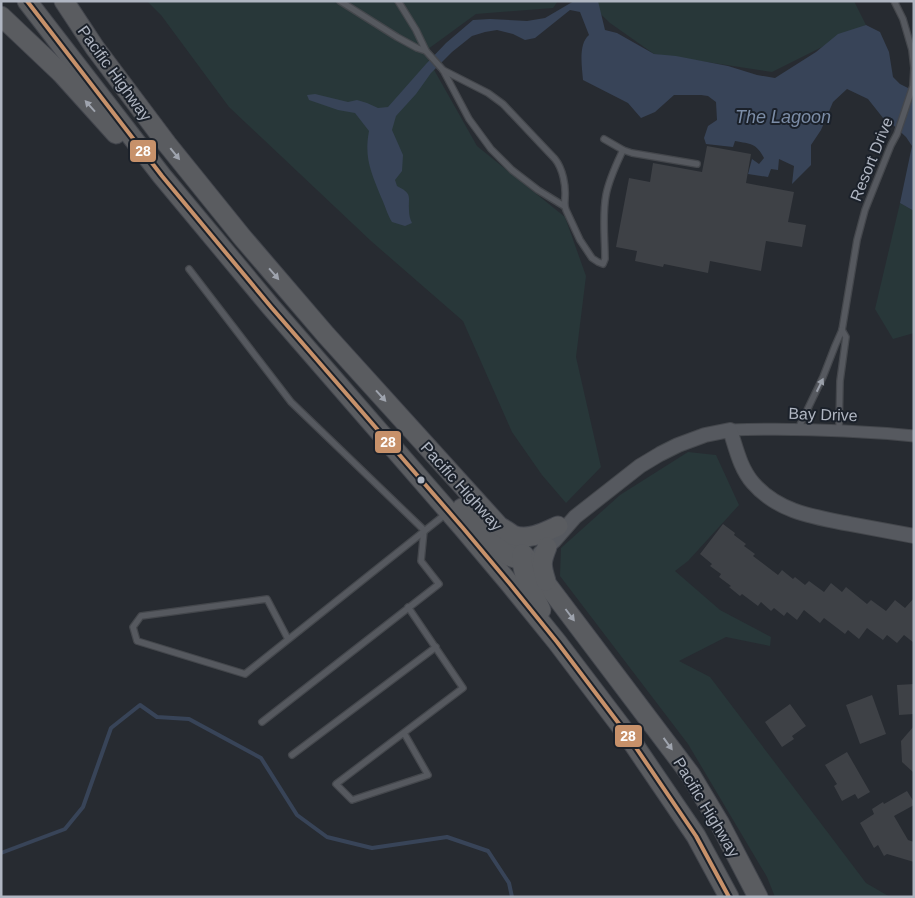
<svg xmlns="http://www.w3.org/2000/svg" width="915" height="898" font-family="Helvetica,sans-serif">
<rect width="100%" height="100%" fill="#272b31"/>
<!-- green -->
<g fill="#283739">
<path d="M147,1H558L553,8L476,14L424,52L477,146L565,217L586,276L576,357L601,467L566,503L542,475L512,432L463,321L371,241L229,107L161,15Z"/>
<path d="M587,1H854L866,25L772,72L654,54L610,23Z"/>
<path d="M900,203L914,211V333L893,339L875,309Z"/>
<path d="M688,452L716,455L739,505L688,561L675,571L720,610L771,637L770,646L726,637L679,661L710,677L866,883L890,897H775L767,877L688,744L560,576L561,548L620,495Z"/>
</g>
<!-- water -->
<path fill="#384458" d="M574,1H598L605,30L617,33L654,54L676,56L728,66L757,75L775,78L816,52L838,34L866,25L880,32L889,52L893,77L900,84L914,91V211L900,203L912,146L906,137L891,123H887L868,99L847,89L833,102L821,130L811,145V165L792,184L794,166L779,159L778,170L771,169L768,177L748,174L752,159L759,164L764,158C756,143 751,144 735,141L733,147L706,144L704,138L708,126L717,120L716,102L708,96L701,95H674L655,112L641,118L628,103L583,80C582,67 578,44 589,35L580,12L570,10L535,38L525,40L513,34L497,30L485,32L472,36L452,52L431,73L416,94L396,116L392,130L403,155L402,171L395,180L397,186C413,194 408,196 409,210C409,215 410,219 412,223L405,226L392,222C387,214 385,205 381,197C371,172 364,158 369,131L355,113L338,110L309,100L307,95L315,94L348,102L357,100L367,103L378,108L388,107L426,64L446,43L473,20L490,19L527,21L545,18Z"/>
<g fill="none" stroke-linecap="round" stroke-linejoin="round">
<!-- stream -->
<path stroke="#384458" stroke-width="4" d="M1,853L65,829L83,807L111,728L140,705L157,717L189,719L261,758L297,815L327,837L372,848L447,837L488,851L509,883L512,897"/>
</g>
<!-- building -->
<g fill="#3e4146">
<path d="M707,146L751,154L746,183L794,192L788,222L806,225L802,247L766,241L761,271L710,261L708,273L664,264L663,267L635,261L637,251L616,247L629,178L650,182L653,163L702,172Z"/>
<path d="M723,524L735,533L734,535L746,544L744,546L755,554L753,556L778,575L782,570L793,579L795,577L805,585L809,581L824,592L831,583L842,592L846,587L867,604L871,600L886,611L895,600L905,608L914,598V643L904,635L897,643L887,635L883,640L867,628L859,639L848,630L845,634L824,618L820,623L804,610L797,620L787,612L784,616L774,608L771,611L761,602L758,606L742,594L740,596L729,587L731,586L719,577L721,574L710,566L712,564L700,554Z"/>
<path d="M914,684V714L899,715L897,685Z"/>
<path d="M872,695L886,734L860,744L846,705Z"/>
<path d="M790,704L806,726L792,736L794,739L782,747L765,722Z"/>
<path d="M914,726V773L902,762L901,741Z"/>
<path d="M847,752L870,792L858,799L855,794L842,801L834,786L837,784L825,765Z"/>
<path d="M907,791L914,802V805L894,816L908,840L914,842V862L887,854L884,856L878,845L874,848L860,823L874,814L872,809L883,802L884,804Z"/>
</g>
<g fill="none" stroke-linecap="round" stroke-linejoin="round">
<defs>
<g id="service">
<path d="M340,1L397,37L417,48L426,51L443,70L469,119L491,149L512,170L538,190L564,206"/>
<path d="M398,1L416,30L426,51"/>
<path d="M443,70L488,93L503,104L555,159C563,169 566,186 565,198C565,203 564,205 566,210L580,240L592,258L598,262L603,264L605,259C605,238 602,216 606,195C609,179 616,165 623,150"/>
<path d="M604,139L623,150L632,153L697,164"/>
<path d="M189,269L291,402L424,530L421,561L439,584L262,722"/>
<path d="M798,429L823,377L835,346L842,330L857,240L865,210L891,145L897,134L913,86L914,68L912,50L903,19L894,1"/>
<path d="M839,430L840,381L846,337L842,330"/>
<path d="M288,639L267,599L141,616L133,627L137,641L245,674L447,513"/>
<path d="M404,733L428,775L352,800L336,784L463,688L408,607"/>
<path d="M292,755L436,647"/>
</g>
<path id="minor" d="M730,430C792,428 852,430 914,436"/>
<path id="tertiary" d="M540,553L554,541L575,517L640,466L660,454L678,445L705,435L730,430C736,448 740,468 753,483C778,512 814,517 850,524C871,528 892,532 914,536"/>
<g id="trunk">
<path d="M27,1L162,176L271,307L463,528L510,584L557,642L626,733L696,836L729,897"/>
<path d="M64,1L95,48L167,144L242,237L326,335L499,526L530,562L690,774L720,824L758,897"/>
<path d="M1,16L61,73L116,134"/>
<path d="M462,508L503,552L511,557L528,562"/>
<path d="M502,528C506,530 510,533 513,535C528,541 545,532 558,526"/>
<path d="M522,554C521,575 532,591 541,610"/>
<path d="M546,581C541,565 541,562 547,547"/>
</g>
</defs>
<!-- service casing -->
<use href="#service" stroke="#44474c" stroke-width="8"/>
<!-- minor casing -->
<use href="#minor" stroke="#44474c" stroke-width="13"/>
<!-- tertiary casing -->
<use href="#tertiary" stroke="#44474c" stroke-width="16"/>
<!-- trunk casing -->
<use href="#trunk" stroke="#43464d" stroke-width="21"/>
<!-- service -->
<use href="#service" stroke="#56595f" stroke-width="5.5"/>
<!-- minor -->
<use href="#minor" stroke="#56595f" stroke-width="11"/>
<!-- tertiary -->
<use href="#tertiary" stroke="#56595f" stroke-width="14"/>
<!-- trunk -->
<use href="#trunk" stroke="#5a5c60" stroke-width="19"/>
<defs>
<path id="bus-1" d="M27,1L162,176L271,307L463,528L510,584L557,642L626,733L696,836L729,897"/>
</defs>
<!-- bus-1 casing -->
<use href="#bus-1" stroke="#1b212a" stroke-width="8"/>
<!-- bus-1 -->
<use href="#bus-1" stroke="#c7916a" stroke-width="4"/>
</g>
<!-- one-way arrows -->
<defs><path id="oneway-solid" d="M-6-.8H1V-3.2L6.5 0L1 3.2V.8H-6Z" transform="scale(1.25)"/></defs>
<g fill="#9fa4ae">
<use href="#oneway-solid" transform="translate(90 106) rotate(-132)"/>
<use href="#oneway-solid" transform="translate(175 154) rotate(51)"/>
<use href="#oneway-solid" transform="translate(274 274) rotate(49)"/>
<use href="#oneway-solid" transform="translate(381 396) rotate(48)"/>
<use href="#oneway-solid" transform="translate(570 615) rotate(53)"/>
<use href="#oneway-solid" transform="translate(668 744) rotate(54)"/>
</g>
<use fill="#9a9fa9" href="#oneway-solid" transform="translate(820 385) rotate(-64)"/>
<!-- markers -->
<circle fill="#b0b6c2" stroke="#1b212a" stroke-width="2" cx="421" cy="480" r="4.5"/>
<g text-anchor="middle" stroke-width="4" stroke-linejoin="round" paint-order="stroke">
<!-- street labels -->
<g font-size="16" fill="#b0b6c2" stroke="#1b212a">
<text transform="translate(115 73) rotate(54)" y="6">Pacific Highway</text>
<text transform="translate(871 159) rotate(-68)" y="6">Resort Drive</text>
<text transform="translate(823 414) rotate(2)" y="6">Bay Drive</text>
<text transform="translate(462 486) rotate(48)" y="6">Pacific Highway</text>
<text transform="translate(707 807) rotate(59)" y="6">Pacific Highway</text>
</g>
<!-- water labels -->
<g font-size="18" font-style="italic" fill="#7c8da7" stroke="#1b212a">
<text x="783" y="123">The Lagoon</text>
</g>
</g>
<g stroke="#1b212a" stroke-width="2">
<rect x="129" y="139" width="28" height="24" rx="5" fill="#c7916a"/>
<rect x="374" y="430" width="28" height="24" rx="5" fill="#c7916a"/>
<rect x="614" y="724" width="29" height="24" rx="5" fill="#c7916a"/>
</g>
<g font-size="14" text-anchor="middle" font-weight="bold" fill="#fff">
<text x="143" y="156">28</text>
<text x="388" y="447">28</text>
<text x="628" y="741">28</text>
</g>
<!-- border -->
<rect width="915" height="898" fill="none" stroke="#b0b6c2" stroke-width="5"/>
</svg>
